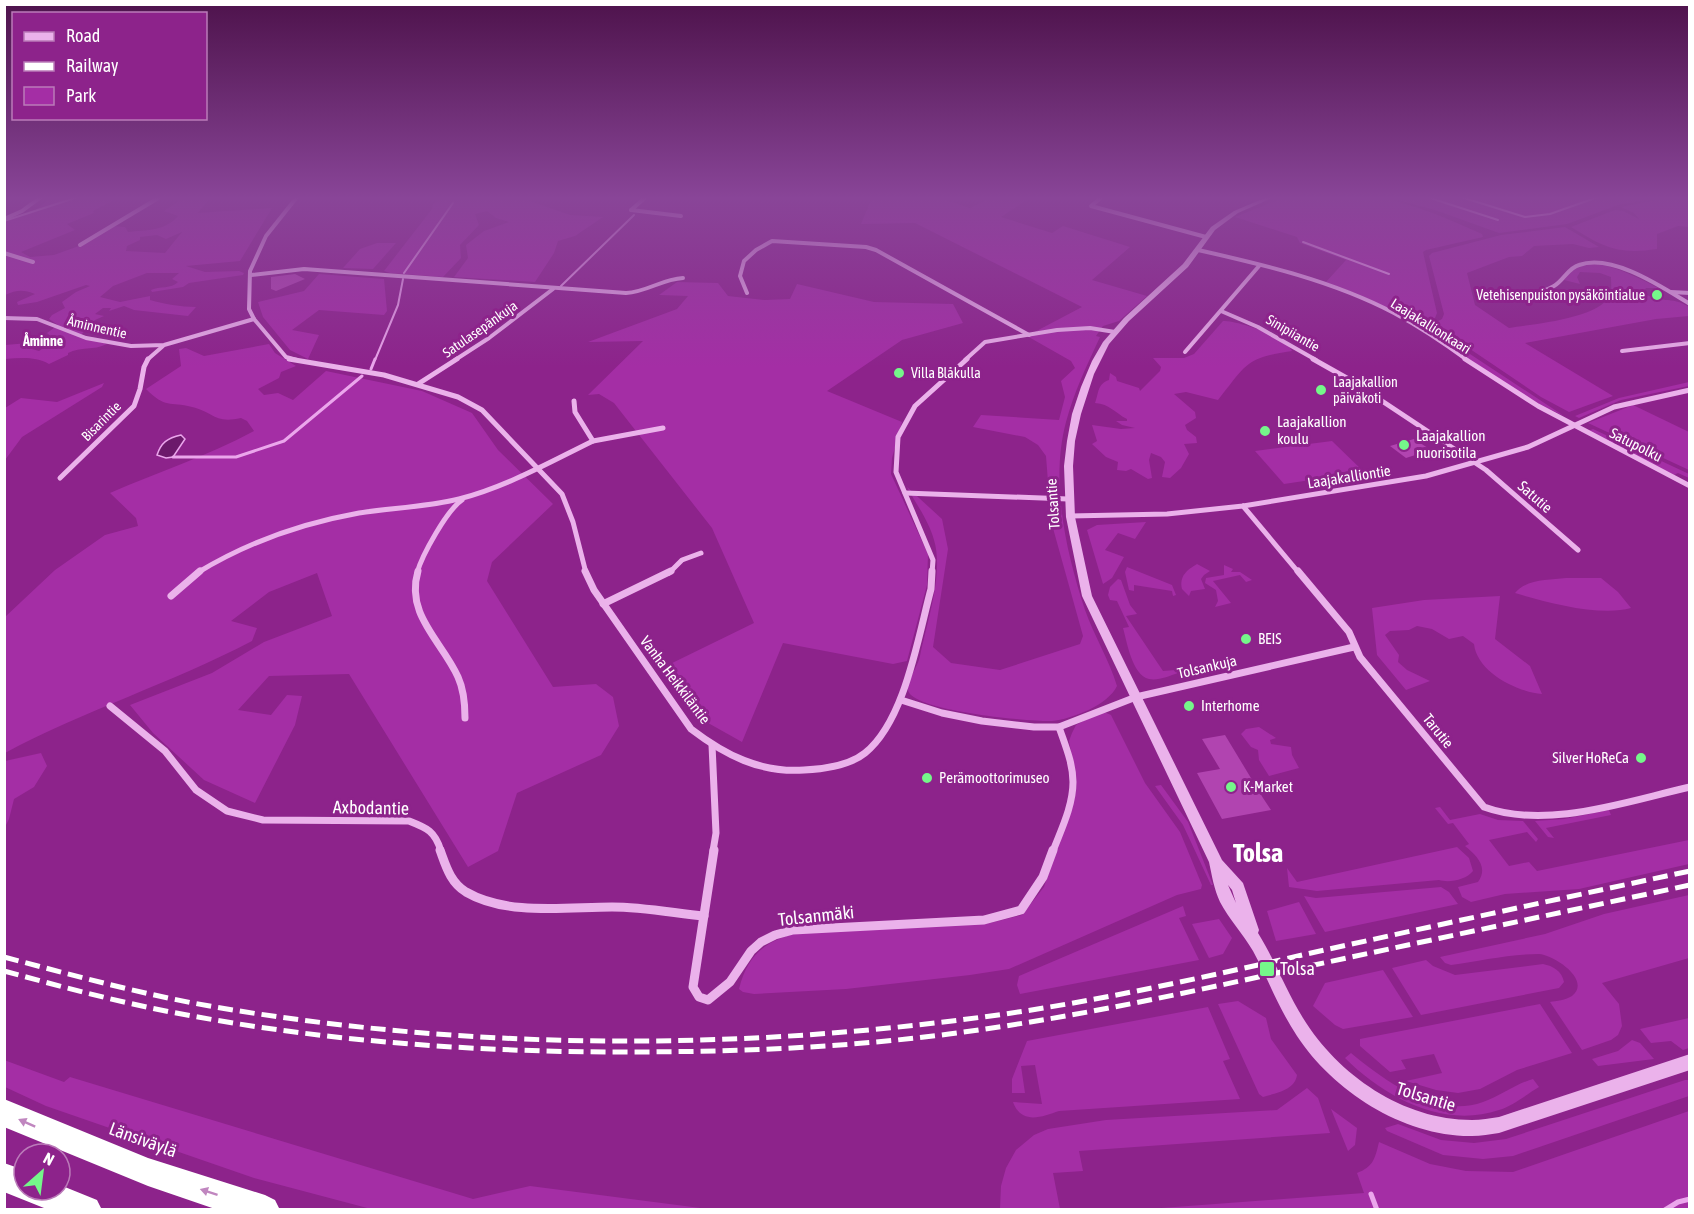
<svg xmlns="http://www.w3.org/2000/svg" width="1694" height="1214" font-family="'Asap Condensed',sans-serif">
<rect width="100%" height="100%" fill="#8d238b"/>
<!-- green -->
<g fill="#a42ea5" fill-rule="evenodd">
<path d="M52,197H120L93,211L94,213L67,224L75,230L21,252L30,257L54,255L87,243L113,226L125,227L128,232C147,230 165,231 178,216L164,211L185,197H235L210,198L198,213L272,208L240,261L186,266L205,272L239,271L244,273L243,275L189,283L183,287L152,292L151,290C160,286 171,289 178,282L172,279L179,273H147L113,286L100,297L120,302L150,296V300C164,304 181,307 196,307L188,316L134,310L124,306L109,311L111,308H103L95,314L104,316L95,320L79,337L107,344C93,351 81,346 68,353V355L49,364C35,356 20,358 5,359V345L29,343L43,337L46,340L32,349L39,351L55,340L47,333L58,325L49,319L52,315L65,308L62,302L76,292L90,286L86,285L37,302L18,305L17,302L35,294C23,289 16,290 5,295L6,248L5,222L34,211ZM182,232L165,253L126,251L127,246L140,240V237L157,235L166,239Z"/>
<path d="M445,197H519L570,215L603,217L575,236L558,241L554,253L535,282L454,277L468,258L466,245L484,231L509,222L496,218L487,211L475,214L479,225L460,245L461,258L443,277L390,273L384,271L432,209L433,204Z"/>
<path d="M865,197H937L970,208L992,197H1031L1001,217L1052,233L1063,226L1130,247L1092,280L1147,296L1119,321L1103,326L1096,336L1100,337C1087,365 1074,392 1066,422C1050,482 1066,552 1085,610C1094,636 1109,659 1117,686C1108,705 1072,719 1052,721C1032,722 911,711 908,690C907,679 918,667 920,656C927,622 944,573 934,540C929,521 916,504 907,487L942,519L948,549L933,647L951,663L1000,670L1080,644L1083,636L1051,521L1046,456L1038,445L1025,437L973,427L981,415L1059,420L1065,397L1061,381L1075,368L1071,361L1027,336L1082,307L915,223L861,224L871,200Z"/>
<path d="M1285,197C1312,197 1352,192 1378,197C1414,204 1449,219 1482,234L1483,237L1426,250L1423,252L1437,313L1435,318L1418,323L1358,294L1326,282L1346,260L1300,243L1297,237L1235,217Z"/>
<path d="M1387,197H1661L1618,205L1567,224L1499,233L1435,210Z"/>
<path d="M1672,197H1689V227L1678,226L1657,234V249C1618,255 1603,247 1571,227L1615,210L1623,211L1639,219L1634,213L1621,207Z"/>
<path d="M1565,227L1599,247L1589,248L1573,244L1534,246L1522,256L1509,257L1467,273L1475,305L1509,328C1532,324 1599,319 1610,295C1612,290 1611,282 1611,277L1600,273L1580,272L1577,277L1580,284L1564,280C1568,276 1572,270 1578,267C1600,256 1640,279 1660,289V291L1654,288H1646L1643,292C1660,305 1671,295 1689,307V316L1656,319L1525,343L1613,396L1569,412L1541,397L1433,324L1442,319L1444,314L1429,256L1432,253L1501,235Z"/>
<path d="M377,243H396L373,269L343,268L360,249Z"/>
<path d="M319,274L384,279L387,311L384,315L319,310L292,330L319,335L308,359L290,350L263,317L258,302L304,291Z"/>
<path d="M677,282L718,283L728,296L765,300L790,299L797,284L874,302L953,304L963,323L902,340L827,391L902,422L892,458L891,474L928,554L927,585L907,661L893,664L783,643L742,742L701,719L666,666L754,623L712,528L614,403L599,394L588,395L643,341L588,342L677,309L688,296L659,295Z"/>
<path d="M1223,321C1239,321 1285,336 1292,351C1245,358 1247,364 1218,400L1186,392L1174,394L1195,412L1196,418L1185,425L1187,430L1196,437L1197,443L1184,444L1189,454L1181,468L1170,478L1162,477L1165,462L1161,457L1151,453L1149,460L1152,478L1148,479L1131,469L1126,471L1117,470L1118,462L1106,457L1092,444L1097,441L1092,425L1121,429L1135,428L1122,425L1116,421H1127V419C1115,413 1110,404 1095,403C1099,393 1097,384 1109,380L1110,373L1116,377L1117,381L1139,388L1140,391L1160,371L1161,367L1153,358H1184L1194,354Z"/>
<path d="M1426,325L1564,416L1539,404L1491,374L1422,326Z"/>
<path d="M269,344L275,353L296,366L281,372L279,378L258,389L264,395L278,393L293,400L326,371L422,391L472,413L498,450L553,504L492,562L487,581L553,687L596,684L613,697L619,726L601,755L517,793L498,851L468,867L349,674L269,676L238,710L271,715L287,695L302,696L295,725L255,803L204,780L153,733L130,705L212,673L264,642L332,616L317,573L269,592L231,621L257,628L252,641C172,683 85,710 5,753V617L55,570L105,535L138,526L136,518L110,493C158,472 208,456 254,431L247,421L241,418C214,424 214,412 192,407C169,401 166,409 146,389L181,366L179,349L186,348L204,356Z"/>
<path d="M1689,382V386L1621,400L1579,418L1575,416L1619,398Z"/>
<path d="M104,383L102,387L22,437L5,460V408L21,398L57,402Z"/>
<path d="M1633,405L1689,432V470L1588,423Z"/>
<path d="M1593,429L1689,474V478L1678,473L1674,475L1588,431Z"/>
<path d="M1332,441L1364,472L1284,484L1255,451Z"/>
<path d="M1146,522L1135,539L1118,533L1105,550L1124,557L1112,578L1103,584L1087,530L1097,525Z"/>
<path d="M1197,564L1210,571L1204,575L1201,579L1205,589L1191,591L1189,596L1182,589C1179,576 1187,570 1197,564Z"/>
<path d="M1224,565L1233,569L1231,572H1240L1252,580L1246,582L1240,575L1213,581L1231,603L1215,607L1218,601L1216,590L1205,583L1206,578L1224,575Z"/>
<path d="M1127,567L1172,585L1176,595L1173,596L1172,591L1134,585V591L1129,590L1125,572Z"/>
<path d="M1566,578H1601L1618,592L1631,608C1600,617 1545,602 1515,593C1526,579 1549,580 1566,578Z"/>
<path d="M1118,579L1121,580L1130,605L1137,614L1126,616L1163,671L1176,670L1178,673C1169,676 1158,681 1149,679C1132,675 1127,642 1123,628L1129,627L1117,601L1110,600L1108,595L1110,587Z"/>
<path d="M1500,596L1495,639L1530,666L1542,694C1517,692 1477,672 1474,644L1463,636L1449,639L1432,629L1417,626L1409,630L1390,631L1385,635L1399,655L1398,662L1407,670L1430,681L1406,690L1377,655L1372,608L1424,600Z"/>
<path d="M1102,711L1111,715L1145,783L1180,832L1202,885L1201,889L1177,895L1009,969L970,975L846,989L754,994L743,992L739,989C748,953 767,940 801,932L990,923L1022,915L1044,887L1059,841L1074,768L1069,741L1072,733L1076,725Z"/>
<path d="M1259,727L1276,738L1270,740L1271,744L1291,747L1292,755L1299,768L1269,776L1259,760L1258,750L1251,747L1241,734L1246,729Z"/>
<path d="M41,753L47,766L34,787L14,799L9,819L5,827V761Z"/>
<path d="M1161,785L1188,822L1213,885H1211L1183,825L1155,786Z"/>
<path d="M1440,807L1450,820L1480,814L1498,820L1523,821L1538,839L1536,842L1527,832L1489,840L1509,866L1529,862L1537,871L1689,840V864L1579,889L1505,894L1471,902L1462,897L1458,887L1478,882C1489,867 1476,855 1465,846L1469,844L1453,823L1448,824L1435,808Z"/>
<path d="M1609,810L1611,815L1546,828L1554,838L1548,837L1535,821L1564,819Z"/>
<path d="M1457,847L1469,858L1473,871C1466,880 1449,883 1439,880L1317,891L1289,887L1287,868L1297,882Z"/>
<path d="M1441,887L1449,892L1458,904L1325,932L1304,896L1316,898Z"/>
<path d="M1689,895V958L1602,983L1619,1004L1622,1026L1618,1035L1611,1040L1582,1050L1550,1002C1556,1001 1566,1000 1572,996C1592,980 1554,955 1539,954C1510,954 1479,961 1451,965L1445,963L1440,957L1545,934L1604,914Z"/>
<path d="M1299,902L1316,934L1276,941L1267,911Z"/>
<path d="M1183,906L1186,916L1179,918L1199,960L1020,994L1017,985L1019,976Z"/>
<path d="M1219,919L1232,938L1223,954L1209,958L1192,924Z"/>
<path d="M1426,960L1433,966L1455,975L1543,964C1553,966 1562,971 1564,982L1559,988L1421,1015L1392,968Z"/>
<path d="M1383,970L1413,1017L1343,1029L1335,1025L1313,1006L1325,983Z"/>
<path d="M1238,1001L1266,1018L1271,1039L1297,1075C1295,1090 1276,1093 1263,1097L1259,1094L1218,1004Z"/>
<path d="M1540,1004L1572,1053L1517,1070L1480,1089L1458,1093L1436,1090L1406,1081L1442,1073L1434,1054L1401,1060L1406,1069L1390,1072L1360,1046V1039Z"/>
<path d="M1208,1007L1230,1059L1223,1061L1240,1099L1059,1111C1042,1117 1021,1125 1013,1102L1042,1104L1035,1065L1021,1066L1025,1093H1012V1079L1027,1041Z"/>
<path d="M1689,1018V1048L1683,1050L1671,1041L1651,1043L1640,1029Z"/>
<path d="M1632,1040L1640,1043L1654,1059L1598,1066L1592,1059L1618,1051Z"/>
<path d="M1351,1053C1385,1081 1436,1119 1483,1102C1501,1096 1515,1084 1533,1079L1539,1087C1527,1094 1513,1106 1499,1110C1443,1129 1384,1097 1345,1058Z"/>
<path d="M4,1060L64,1082L70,1077L473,1199L530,1186L708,1209H371L254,1178L46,1106L5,1087Z"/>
<path d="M1685,1080H1689V1096L1513,1156L1483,1159L1443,1155L1387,1131L1385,1128L1398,1124L1441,1140L1474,1143L1506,1139Z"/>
<path d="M1307,1088L1318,1098L1330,1133L1079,1151L1083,1171L1053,1173L1060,1209H1000L1001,1186L1006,1168L1016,1150L1034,1135L1048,1129L1106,1120L1277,1110Z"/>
<path d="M1331,1109L1357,1128L1355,1145L1348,1151Z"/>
<path d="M1689,1111V1209H1148L1364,1193L1357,1173C1373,1167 1375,1159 1379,1142L1430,1164L1466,1171L1513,1172Z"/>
</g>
<!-- water -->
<path fill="#6c196b" stroke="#eba6ec" stroke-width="1.5" d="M181,435L185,439L173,457L166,458L157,455C161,443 167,438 181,435Z"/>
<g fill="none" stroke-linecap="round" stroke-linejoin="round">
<!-- stream-far2 -->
<g stroke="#eba6ec" stroke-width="2">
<path d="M1427,197L1498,220"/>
<path d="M1461,197L1525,217L1550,214L1598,197"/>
<path d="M4,221L78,197"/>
<path d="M1303,242L1389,274"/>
<path d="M404,273L453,203"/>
<path d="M561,286L634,215"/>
<path d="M375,360L398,305L403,279"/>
</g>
<!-- stream-far1 -->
<g stroke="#eba6ec" stroke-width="3">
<path d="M371,369L375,359"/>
<path d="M173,457H236L284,441L362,376"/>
</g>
<!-- stream -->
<g stroke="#eba6ec" stroke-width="5">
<path d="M1371,1194L1377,1210"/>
<path d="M1665,1210L1678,1202L1690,1199"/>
</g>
</g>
<!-- building -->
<g fill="#b144b0">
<path d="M295,274L305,279L276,291L271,289V277Z"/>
<path d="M1414,439L1431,450L1406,458L1390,446Z"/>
<path d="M1225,735L1263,798L1271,810L1222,819L1197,773L1220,769L1202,739Z"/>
</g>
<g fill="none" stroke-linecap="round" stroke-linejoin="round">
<!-- minor-far3 -->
<g stroke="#ebb2eb" stroke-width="4">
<path d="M1102,197L1091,206L1206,237"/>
<path d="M631,210L681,216"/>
<path d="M631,210L646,197"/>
<path d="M4,219L22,211L41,197"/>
<path d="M80,245L160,197"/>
<path d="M1198,250C1265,265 1333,281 1394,313C1420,327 1444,343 1467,360"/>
<path d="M4,253L33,262"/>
<path d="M251,275L304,269L626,293C647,292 662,279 683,278"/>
<path d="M1671,292L1690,293"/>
<path d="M747,293L740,276L744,261L756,250L772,241L866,247L876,250L1029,335"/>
<path d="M1495,297C1514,295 1537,296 1554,286C1564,280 1568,268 1579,265C1612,253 1662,287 1690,304"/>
<path d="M1221,311L1258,327L1316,360"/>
<path d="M4,318L37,319L86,338L131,346L164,345L254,319"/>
<path d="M1622,351L1690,343"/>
<path d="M1185,352L1259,266"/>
<path d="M147,360L163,346"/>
<path d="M297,360L286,357L254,319L249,309L250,271L266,236L297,197"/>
<path d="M455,360L489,338L553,289"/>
<path d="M965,360L985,342L1057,330L1090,328L1115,332"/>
</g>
<!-- minor-far2 -->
<g stroke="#ebb2eb" stroke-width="5">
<path d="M289,359L384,375L458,397L482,410L562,494L573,522L586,573"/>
<path d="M1313,359L1352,381"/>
<path d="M1465,359L1538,406L1690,486"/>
<path d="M418,384L457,359"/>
<path d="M1382,401L1486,470L1578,550"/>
<path d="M593,441L663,428"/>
<path d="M60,478L134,406L140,389L144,367L148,359"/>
<path d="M905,493L1068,499"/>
<path d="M1243,506L1299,573"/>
<path d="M1070,516L1167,514L1243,506L1426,476L1528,447L1614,407L1690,390"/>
<path d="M197,573C246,543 303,523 359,513C392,508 426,507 459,499C506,487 550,462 593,441L575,412L574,401"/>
<path d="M417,573C422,555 447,510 462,500"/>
<path d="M669,573L682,560L701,553"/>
<path d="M932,573L933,560L896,472L898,437L915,406L967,359"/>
</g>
<!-- minor-far1 -->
<g stroke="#ebb2eb" stroke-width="7">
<path d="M418,571C405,615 442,641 458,677C464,690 465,703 465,718"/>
<path d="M585,571L594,590L691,729C725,755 760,773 804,770C824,769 849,766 865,753C905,721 918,637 931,589L932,571"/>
<path d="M1298,571L1349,632L1360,657L1484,807C1547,830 1627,801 1690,787"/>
<path d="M171,596L200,571"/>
<path d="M603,604L671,571"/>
<path d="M901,700L942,713L982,721L1034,727H1059L1136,697L1354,647"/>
<path d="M110,706L165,751L196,790L227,811L263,820L409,821C427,828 435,831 441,851"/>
<path d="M712,745L716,833L713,851"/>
<path d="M1053,851C1061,830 1073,806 1073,782C1073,763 1065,745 1059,727"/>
</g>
<!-- minor -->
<g stroke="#ebb2eb" stroke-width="9">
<path d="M440,850C446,866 450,882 466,892C507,916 567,907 612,907C642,907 674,913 704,916"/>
<path d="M714,850L693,987L699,997L708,1000L730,982L751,951L761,942L775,935L793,930L984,920L1021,910L1043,877L1053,850"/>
</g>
<!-- tertiary -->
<path fill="#ebb2eb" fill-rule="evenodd" d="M1267,197H1274L1238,213L1215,230L1188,267L1129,321L1109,344L1094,374L1081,414L1075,441L1073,466L1075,517L1092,596L1222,860L1243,883L1259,930L1258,933C1275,960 1286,991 1303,1018C1338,1075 1403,1120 1472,1120C1481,1120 1490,1118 1499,1117L1690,1054V1070L1499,1133C1490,1134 1481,1136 1472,1136C1404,1137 1333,1091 1297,1036C1279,1009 1268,979 1253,951C1243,934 1229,919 1220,902C1214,889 1212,876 1209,862L1082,596L1066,517L1064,466L1067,441L1072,414L1081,387L1092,361L1103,342L1124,318L1183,264L1211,227L1234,211ZM1228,885L1232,890L1236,903Z"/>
<!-- motorway -->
<g fill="#fff" fill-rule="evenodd">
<path d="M4,1099L148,1158L265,1195L275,1200L280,1210H218L148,1186L4,1127Z"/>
<path d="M4,1163L24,1170V1190H60V1185L97,1200L102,1210H49L4,1192Z"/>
</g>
<!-- rail -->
<g stroke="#fff" stroke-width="5" stroke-dasharray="15 7" stroke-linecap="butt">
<path d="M4,957C76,976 148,996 221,1008C473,1050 730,1051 983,1017C1097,1002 1209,976 1320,951C1443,924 1567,897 1690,871"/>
<path d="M4,971C59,986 114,1001 171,1012C320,1041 472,1052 623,1052C732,1052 841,1048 949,1034C1066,1019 1181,994 1295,969C1427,941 1558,913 1690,885"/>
</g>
</g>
<!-- one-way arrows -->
<defs><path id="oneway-solid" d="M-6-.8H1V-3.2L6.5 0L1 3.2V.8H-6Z" transform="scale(1.5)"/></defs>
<g fill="#c086bf">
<use href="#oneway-solid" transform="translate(27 1123) rotate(-156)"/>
<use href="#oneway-solid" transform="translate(209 1192) rotate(-162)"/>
</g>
<!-- sky -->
<linearGradient id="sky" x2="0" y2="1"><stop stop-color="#4e134c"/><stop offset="0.54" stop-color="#894598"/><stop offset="1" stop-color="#894598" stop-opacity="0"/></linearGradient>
<rect width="1694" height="367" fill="url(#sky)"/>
<!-- markers -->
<g fill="#75f68a" stroke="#8d238b" stroke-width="2">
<circle cx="1657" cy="295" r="6"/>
<circle cx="899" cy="373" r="6"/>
<circle cx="1321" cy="390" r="6"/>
<circle cx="1265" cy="431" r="6"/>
<circle cx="1404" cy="445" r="6"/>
<circle cx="1246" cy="639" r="6"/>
<circle cx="1189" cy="706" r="6"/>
<circle cx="1641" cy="758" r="6"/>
<circle cx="927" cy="778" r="6"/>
<circle cx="1231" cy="787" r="6"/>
<rect x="1259" y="961" width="16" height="16" rx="3"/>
</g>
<g text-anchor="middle" stroke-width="6" stroke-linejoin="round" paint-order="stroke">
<!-- far-poi labels -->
<g font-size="14" fill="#fff" stroke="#8d238b" text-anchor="start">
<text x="1645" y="300" text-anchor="end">Vetehisenpuiston pysäköintialue</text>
<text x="911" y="378">Villa Blåkulla</text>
<text x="1333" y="387">Laajakallion<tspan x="1333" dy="16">päiväkoti</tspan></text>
</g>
<!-- far-street labels -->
<g font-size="14" fill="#fff" stroke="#8d238b">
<text transform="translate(1431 326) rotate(32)" y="5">Laajakallionkaari</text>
<text transform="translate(97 327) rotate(13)" y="5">Åminnentie</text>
<text transform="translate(480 329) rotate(-35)" y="5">Satulasepänkuja</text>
<text transform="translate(1293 333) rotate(30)" y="5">Sinipiiantie</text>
<text transform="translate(101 421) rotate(-45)" y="5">Bisarintie</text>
</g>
<!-- far-neighbourhood labels -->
<g font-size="14" font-weight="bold" fill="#fff" stroke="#8d238b">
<text x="43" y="346">Åminne</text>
</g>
<!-- poi labels -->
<g font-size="15" fill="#fff" stroke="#8d238b" text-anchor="start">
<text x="1277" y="427">Laajakallion<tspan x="1277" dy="17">koulu</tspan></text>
<text x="1416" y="441">Laajakallion<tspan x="1416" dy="17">nuorisotila</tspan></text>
<text x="1258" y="644">BEIS</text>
<text x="1201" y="711">Interhome</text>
<text x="1629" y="763" text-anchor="end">Silver HoReCa</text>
<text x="939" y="783">Perämoottorimuseo</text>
<text x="1243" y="792">K-Market</text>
</g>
<!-- street labels -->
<g font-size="15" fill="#fff" stroke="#8d238b">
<text transform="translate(1636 445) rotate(27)" y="5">Satupolku</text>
<text transform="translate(1349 477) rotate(-9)" y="5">Laajakalliontie</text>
<text transform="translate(1535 497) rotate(41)" y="5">Satutie</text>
<text transform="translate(1053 504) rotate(-94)" y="5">Tolsantie</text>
<text transform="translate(1207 667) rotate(-13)" y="5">Tolsankuja</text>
<text transform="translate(675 680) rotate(53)" y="5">Vanha Heikkiläntie</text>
<text transform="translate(1438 731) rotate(51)" y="5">Tarutie</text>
</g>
<!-- near-street labels -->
<g font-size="18" fill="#fff" stroke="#8d238b">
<text transform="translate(371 808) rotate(1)" y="6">Axbodantie</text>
<text transform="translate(816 916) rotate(-6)" y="6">Tolsanmäki</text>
<text transform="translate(1426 1097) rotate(17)" y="6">Tolsantie</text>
<text transform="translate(143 1140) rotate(20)" y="6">Länsiväylä</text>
</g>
<!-- near-poi labels -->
<g font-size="18" fill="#fff" stroke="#8d238b" text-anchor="start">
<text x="1280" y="975">Tolsa</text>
</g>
<!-- near-district labels -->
<g font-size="26" font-weight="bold" fill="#fff" stroke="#8d238b">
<text x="1258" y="862">Tolsa</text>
</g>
</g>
<!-- border -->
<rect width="1694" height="1214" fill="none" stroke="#ffffff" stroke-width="12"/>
<!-- legend -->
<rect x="12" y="12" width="195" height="108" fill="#8d238b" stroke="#bb7bb9" stroke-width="1.5"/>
<rect x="24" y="32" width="30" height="9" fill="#ebb2eb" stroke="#bb7bb9" stroke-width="1.5"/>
<text x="66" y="42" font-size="18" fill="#ffffff">Road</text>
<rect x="24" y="62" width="30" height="9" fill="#ffffff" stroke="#bb7bb9" stroke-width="1.5"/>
<text x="66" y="72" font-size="18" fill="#ffffff">Railway</text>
<rect x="24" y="87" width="30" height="18" fill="#a42ea5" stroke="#bb7bb9" stroke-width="1.5"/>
<text x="66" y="102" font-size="18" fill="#ffffff">Park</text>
<!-- north arrow -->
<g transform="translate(42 1172) rotate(28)"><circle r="28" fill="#8d238b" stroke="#bb7bb9" stroke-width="1.5"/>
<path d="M0-4.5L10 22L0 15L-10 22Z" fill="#75f68a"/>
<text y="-9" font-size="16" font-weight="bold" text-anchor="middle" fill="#ffffff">N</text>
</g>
</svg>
